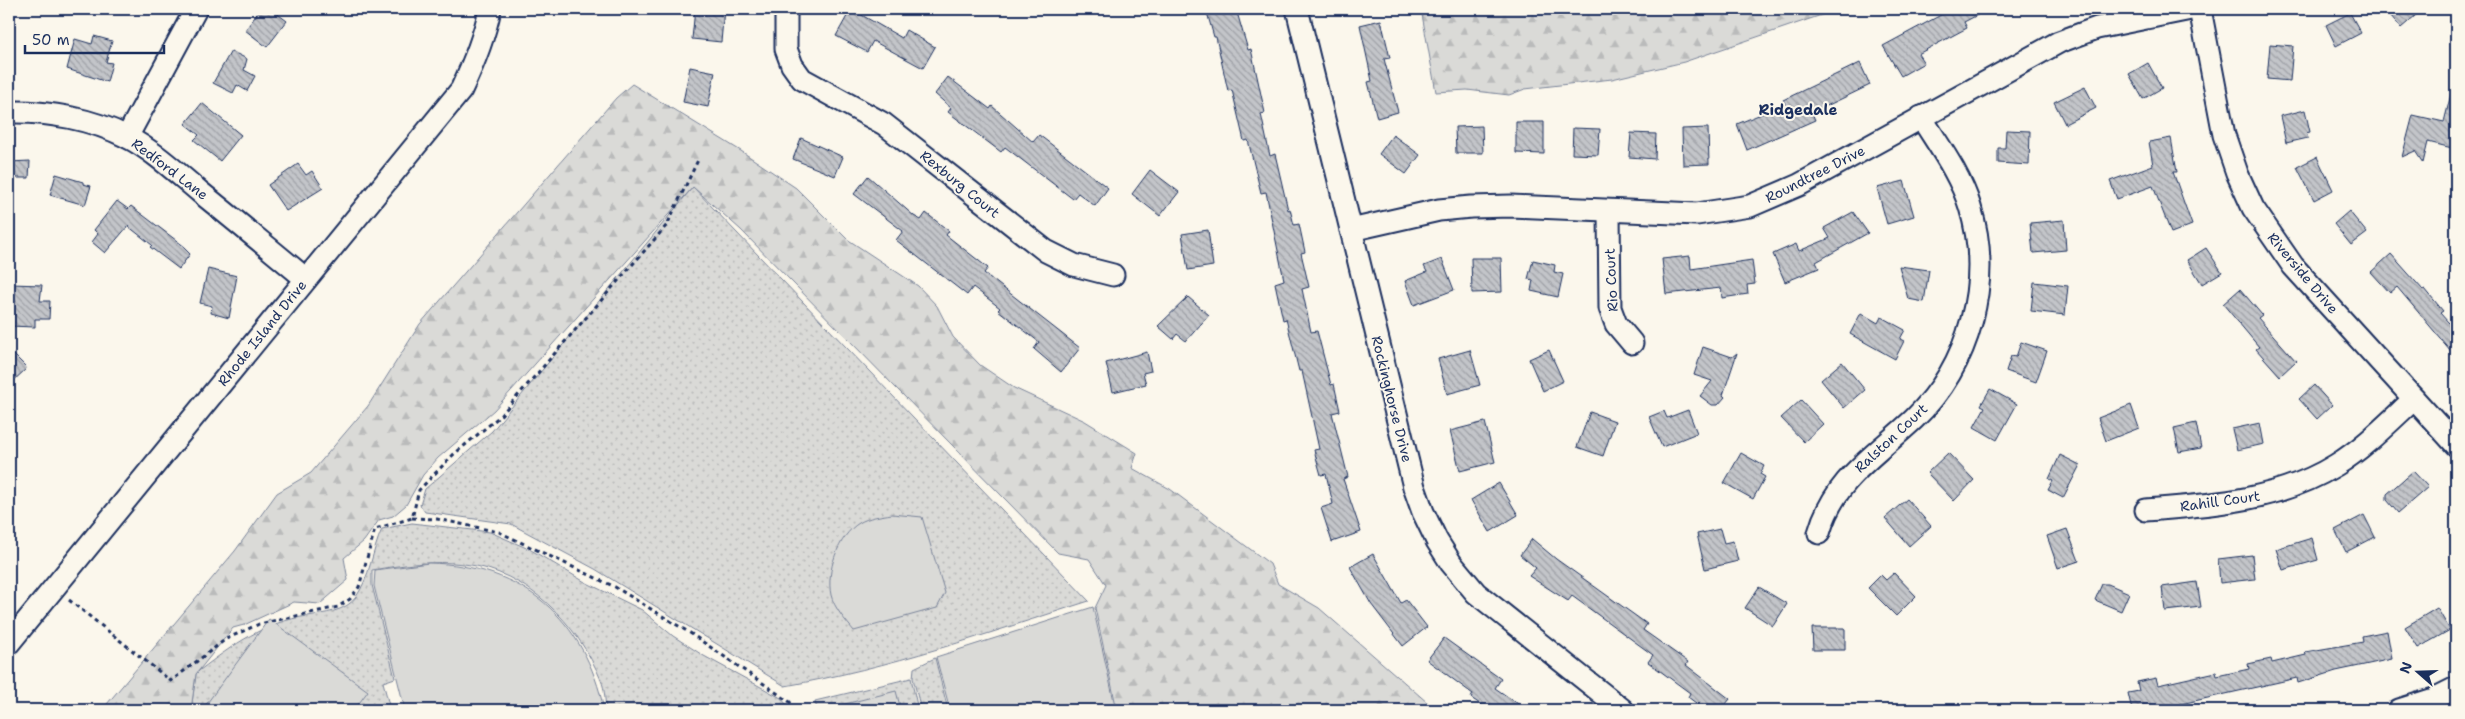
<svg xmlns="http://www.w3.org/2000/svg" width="2465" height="719" font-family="'Shantell Sans',sans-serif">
<defs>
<pattern id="grass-dots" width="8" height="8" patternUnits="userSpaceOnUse" patternTransform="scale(1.25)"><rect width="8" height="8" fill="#dadad7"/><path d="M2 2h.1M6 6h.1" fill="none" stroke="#babbbb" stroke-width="1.8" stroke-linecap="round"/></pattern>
<pattern id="forest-firs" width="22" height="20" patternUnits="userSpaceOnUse" patternTransform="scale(1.25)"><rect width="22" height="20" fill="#dadad7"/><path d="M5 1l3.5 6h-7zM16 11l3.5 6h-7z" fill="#babbbb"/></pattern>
<pattern id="building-back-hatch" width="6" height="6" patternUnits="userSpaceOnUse" patternTransform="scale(1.25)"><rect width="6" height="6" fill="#c3c5c9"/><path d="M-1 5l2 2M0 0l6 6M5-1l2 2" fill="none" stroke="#9ea0a6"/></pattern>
</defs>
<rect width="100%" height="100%" fill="#fbf7ec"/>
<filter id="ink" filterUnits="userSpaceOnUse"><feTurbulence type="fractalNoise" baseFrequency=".02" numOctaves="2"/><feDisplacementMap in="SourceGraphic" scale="10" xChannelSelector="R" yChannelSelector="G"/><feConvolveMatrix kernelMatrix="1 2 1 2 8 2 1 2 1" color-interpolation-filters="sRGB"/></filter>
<g filter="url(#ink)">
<!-- grass -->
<g fill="url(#grass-dots)" stroke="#7a849a">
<path d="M693,187L1089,601C989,633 889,668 785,686L595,569L511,524L425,512L420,505L425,489L492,431Z"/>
<path d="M412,523L490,532L531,550L585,582L642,610L673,636L704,656L781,698L791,710H606C605,701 605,689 601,680C578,624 527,571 464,564C432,560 403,565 372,570V585L395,678L383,682L390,709L191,710L196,674L200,670C233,645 266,621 308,616C324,613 345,612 356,597C370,577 372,551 382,529Z"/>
<path d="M935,658L948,710H921L913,678L914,668Z"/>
<path d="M911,678L918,710H817L815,701Z"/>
</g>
<!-- forest -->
<g fill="url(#forest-firs)" stroke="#7a849a">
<path d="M1421,9H1839L1684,62L1612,79L1525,89L1509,95L1467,90L1436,92Z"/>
<path d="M632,84L741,151L796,188L847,239L918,286L937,306L953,337L980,365L1014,388L1085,421L1137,453L1132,468L1170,489L1270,564L1278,584L1319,608L1436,710H1117L1095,608L1106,585L1089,559L1058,553L741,230L693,187L494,410L438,458L423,475L406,505L393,516L379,520L364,541L344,558L348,580L320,604L294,602L244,625L233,628L196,674L191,710H102L235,551L277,493L311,473L368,406L420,324L616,98Z"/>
</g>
<!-- garden -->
<g fill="#dadad7" stroke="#7a849a">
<path d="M892,514L922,517L945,593L937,608L854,631C846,621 834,608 831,595C826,572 838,536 859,523C869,517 880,516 892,514Z"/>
<path d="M429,563C523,565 585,619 604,710H405L374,586L375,570Z"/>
<path d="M1093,607L1116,710H950L936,657Z"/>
<path d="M269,619L368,691L354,710H202Z"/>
<path d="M896,691L901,710H833V707Z"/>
</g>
<!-- building -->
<g fill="url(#building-back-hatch)" stroke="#1b2f5e">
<path d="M261,9H271L287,21L267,47L245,30Z"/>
<path d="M695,9H724L721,42L692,39Z"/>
<path d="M851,9L902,38L906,30L935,47L923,68L873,41L867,52L836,36Z"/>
<path d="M1206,9H1236L1248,50L1251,49L1265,113L1261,114L1270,156L1275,154L1288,210L1290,209L1294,225L1299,224L1305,252L1301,253L1309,287L1302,289L1311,332L1317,331L1331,385L1334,384L1340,411L1332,413L1348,477L1343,479L1361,532L1332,542L1321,508L1333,504L1326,474L1321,475L1314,450L1319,449L1302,371H1299L1286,319L1283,320L1275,283L1284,280L1266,192L1261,193L1248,140L1244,141L1232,90L1228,91L1216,37H1214Z"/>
<path d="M1952,9H1989L1964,22L1967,28L1918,54L1924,63L1901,76L1883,46Z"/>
<path d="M2385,9H2423L2401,28Z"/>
<path d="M2350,13L2361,33L2336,46L2326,25Z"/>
<path d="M1381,20L1390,58L1384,59L1398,112L1377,118L1368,82L1372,81L1360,25Z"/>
<path d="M94,36L112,41L106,62L112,63L107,82L67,69L75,39L92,44Z"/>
<path d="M2270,44L2293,46L2290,81L2267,79Z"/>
<path d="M231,51L247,59L244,70L255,76L247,91L237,85L233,93L213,83Z"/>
<path d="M1860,63L1870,85L1812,113L1815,120L1747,150L1737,124L1785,104L1783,100Z"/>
<path d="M2148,63L2162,88L2143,99L2129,74Z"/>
<path d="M690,67L715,72L708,107L683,102Z"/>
<path d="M948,77L990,109L992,106L1033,142L1039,135L1108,188L1095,206L1078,193L1073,199L1005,147L1001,152L948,112L951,108L935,94Z"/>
<path d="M2085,87L2096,108L2065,124L2054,102Z"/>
<path d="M2451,94H2456V149L2428,142L2423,163L2415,151L2402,157L2413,115L2444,122Z"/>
<path d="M202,103L241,135L220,161L194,140L199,135L185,124Z"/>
<path d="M2305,110L2310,132L2306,133L2308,138L2286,143L2280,116Z"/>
<path d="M1516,122H1544V154L1516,153Z"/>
<path d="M1482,126L1483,153H1456L1455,127Z"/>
<path d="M1573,128L1600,129L1598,155L1572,154Z"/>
<path d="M1708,128L1709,164L1683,165L1682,129Z"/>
<path d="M2006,130L2030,131L2029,165L1998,163V148H2005Z"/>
<path d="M1631,133L1656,134L1655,159L1629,157Z"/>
<path d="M1393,135L1420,155L1406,174L1379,154Z"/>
<path d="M801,138L843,157L835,176L793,159Z"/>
<path d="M2171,138L2177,172H2173L2192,225L2171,233L2153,186L2117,199L2110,181L2153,165L2149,142Z"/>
<path d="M2317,157L2333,190L2314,200L2297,167Z"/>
<path d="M30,161L29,178H9V162Z"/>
<path d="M298,164L306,175L312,171L323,188L286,211L268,185Z"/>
<path d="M1150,170L1179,192L1160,216L1132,194Z"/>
<path d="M56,174L83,182V184L91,186L85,205L50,195Z"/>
<path d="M868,176L914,216L921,220L926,213L949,231L946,235L988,268L984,273L1080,348L1061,372L1034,349L1039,342L998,310L1000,308L973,287L967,295L896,240L903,231L854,194Z"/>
<path d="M1904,181L1914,216L1887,224L1877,188Z"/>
<path d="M117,201L128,209L131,206L185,247L184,248L190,254L179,269L150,247L152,245L128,226L105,253L92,242L98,234L94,230Z"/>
<path d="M2349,211L2367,233L2351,245L2334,224Z"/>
<path d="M1853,212L1868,233L1816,262L1819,268L1785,282L1773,254L1796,244L1799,251L1830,238L1824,228Z"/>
<path d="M2064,220L2066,250L2033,253L2030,223Z"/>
<path d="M1208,230L1213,266L1188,270L1182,234Z"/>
<path d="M2206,248L2222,272L2202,284L2187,260Z"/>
<path d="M2391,254L2423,290L2425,289L2443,311L2440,313L2456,331V357L2397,287L2390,293L2371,272Z"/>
<path d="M1690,256L1691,269L1752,260L1755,284L1747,285L1748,294L1722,298L1721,288L1666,294L1662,259Z"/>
<path d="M1471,258H1501L1502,292L1472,293Z"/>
<path d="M1442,259L1454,290L1414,305L1405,281L1427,272L1424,266Z"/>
<path d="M1533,260L1555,265L1554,272L1563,274L1558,297L1531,291L1533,280L1528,279Z"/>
<path d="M1899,266L1929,270L1924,302L1908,299Z"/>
<path d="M208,269L237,276L229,318L211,313L212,306L200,303Z"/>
<path d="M2034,282L2068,286L2065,315L2031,311Z"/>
<path d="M11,284L42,285L40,301H50L49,319H35V327L9,326Z"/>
<path d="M2240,289L2262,315L2258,318L2296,361L2280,376L2256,349L2259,347L2223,304Z"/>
<path d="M1188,297L1209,315L1186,341L1177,334L1173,339L1158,326Z"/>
<path d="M1861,313L1878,323L1881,317L1905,330L1900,339L1904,341L1895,359L1850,334Z"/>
<path d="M2021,342L2047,351L2036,382L2006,371L2011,356L2016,357Z"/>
<path d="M1703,347L1732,357L1737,353L1723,395L1725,397L1718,405H1712L1700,396L1712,381L1694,375Z"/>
<path d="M9,350L27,368L9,385Z"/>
<path d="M1470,350L1480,385L1447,394L1438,359Z"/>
<path d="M1549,350L1563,381L1543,391L1529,359Z"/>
<path d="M1147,352L1151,371L1143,373L1146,384L1113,392L1106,363Z"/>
<path d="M1842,362L1865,390L1844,408L1821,380Z"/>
<path d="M2314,385L2332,405L2317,419L2299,399Z"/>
<path d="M1990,389L2017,404L1997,440L1974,427L1985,407L1981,405Z"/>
<path d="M1801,400L1823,424L1804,442L1781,418Z"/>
<path d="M2131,405L2139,428L2106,441L2098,418Z"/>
<path d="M1688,410L1697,433L1662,447L1649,417L1664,411L1667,418Z"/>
<path d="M1590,412L1615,421L1603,456L1577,447Z"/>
<path d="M1485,422L1495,462L1460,471L1450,431Z"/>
<path d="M2196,423L2201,448L2179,452L2174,428Z"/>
<path d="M2260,423L2264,444L2237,450L2232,429Z"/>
<path d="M1741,453L1764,466L1760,474L1765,477L1753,499L1724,483Z"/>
<path d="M1948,453L1974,480L1954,501L1927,473Z"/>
<path d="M2060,455L2080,465L2063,498L2048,490L2053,481L2049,479Z"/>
<path d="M2413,471L2428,487L2398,513L2387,500V494Z"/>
<path d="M1499,483L1518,515L1490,532L1471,500Z"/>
<path d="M1907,499L1931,526L1909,546L1885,518Z"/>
<path d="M2364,515L2375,537L2346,552L2335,530Z"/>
<path d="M1720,529L1724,543L1733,541L1738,561L1705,569L1697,534Z"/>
<path d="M2067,529L2079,561L2058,568L2047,536Z"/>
<path d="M2312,538L2318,560L2283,570L2276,549Z"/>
<path d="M1532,539L1556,559L1647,624L1643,630L1688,662L1686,665L1730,699L1721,710H1705L1688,697L1690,693L1648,662L1653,655L1572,596L1568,601L1529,576L1536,568L1520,555Z"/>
<path d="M1373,554L1401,603L1406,600L1427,627L1403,646L1371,604L1350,567Z"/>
<path d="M2252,555L2255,579L2220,583L2218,559Z"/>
<path d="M1894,573L1916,596L1896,616L1868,588L1881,575L1886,580Z"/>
<path d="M2197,582L2201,607L2165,611L2162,587Z"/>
<path d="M2102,584H2108L2129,593L2121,611L2095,600Z"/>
<path d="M1759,587L1787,604L1773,626L1745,608Z"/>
<path d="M2437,608L2450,630L2418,648L2405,627Z"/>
<path d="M1812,628H1845V650H1813Z"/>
<path d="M2387,631L2392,659L2336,671L2298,683L2297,678L2163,708V710H2132L2128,693L2139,691L2137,682L2156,678L2158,685L2216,672L2217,676L2249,669L2248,664L2271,659L2272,663L2306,655L2305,652L2363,642L2362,636Z"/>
<path d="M1444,638L1501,679L1495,688L1527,710H1489L1471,698L1473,694L1427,660Z"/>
</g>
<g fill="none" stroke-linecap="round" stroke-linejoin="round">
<defs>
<g id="minor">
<path d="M786,9V49L792,65L802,79L884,124L1046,251L1074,265L1113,275"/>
<path d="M1297,9L1414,487L1423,512L1437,541L1451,563L1476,593L1623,710"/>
<path d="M2200,9L2224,135L2237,173L2253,208L2293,266L2456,445"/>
<path d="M9,112C48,111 92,119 127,137C154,151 177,173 200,192C236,221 271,250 306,279"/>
<path d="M127,137L196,9"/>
<path d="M1609,212L1610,308L1616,324L1632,343"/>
<path d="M1351,230L1439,210L1471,207L1511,206L1697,214L1750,206L1799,185L2059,42L2097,28L2191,9"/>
<path d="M2146,510C2211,505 2278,501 2336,465C2365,447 2389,422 2414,399"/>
<path d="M1819,533C1834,479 1875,456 1914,419C1970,365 1993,281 1970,207C1960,174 1939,146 1921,117"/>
<path d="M9,643L461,90C474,63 484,38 490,9"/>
<path d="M2399,710L2434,699L2456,688"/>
</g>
</defs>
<!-- minor casing -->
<use href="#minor" stroke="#1b2f5e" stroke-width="25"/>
<!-- path -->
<g stroke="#1b2f5e" stroke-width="3" stroke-dasharray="4 4" stroke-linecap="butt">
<path d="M412,518L437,519L499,532L615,587L690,633L790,702L794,710"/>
<path d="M69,600L171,681L226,639L259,624L338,607L350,599L359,587L375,529L412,518L419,490L453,455L500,416L667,225L698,160"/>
<path d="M402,710L404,709"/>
</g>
<!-- minor -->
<use href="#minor" stroke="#fbf7ec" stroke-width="21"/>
</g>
</g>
<g text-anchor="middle" stroke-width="4" stroke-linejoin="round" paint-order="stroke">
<!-- street labels -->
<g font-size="14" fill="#1b2f5e" stroke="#fbf7ec">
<text transform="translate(170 169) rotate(37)" y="5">Redford Lane</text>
<text transform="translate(1815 174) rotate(-27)" y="5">Roundtree Drive</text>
<text transform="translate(960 184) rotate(39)" y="5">Rexburg Court</text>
<text transform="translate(2303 273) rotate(50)" y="5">Riverside Drive</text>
<text transform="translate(1611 280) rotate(-93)" y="5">Rio Court</text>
<text transform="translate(262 333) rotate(-51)" y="5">Rhode Island Drive</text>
<text transform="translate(1392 399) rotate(76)" y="5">Rockinghorse Drive</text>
<text transform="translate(1891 438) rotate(-43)" y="5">Ralston Court</text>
<text transform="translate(2220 501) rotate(-8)" y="5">Rahill Court</text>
</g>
<!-- neighbourhood labels -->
<g font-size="15" font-weight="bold" fill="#1b2f5e" stroke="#fbf7ec">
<text x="1798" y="115">Ridgedale</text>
</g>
</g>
<!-- margin -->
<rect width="2465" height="719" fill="none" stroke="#fbf7ec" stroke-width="30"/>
<rect x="15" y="15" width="2435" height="689" fill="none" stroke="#1b2f5e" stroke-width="2" filter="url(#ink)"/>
<!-- north arrow -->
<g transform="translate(2418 672) rotate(290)" stroke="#fbf7ec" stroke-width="4" paint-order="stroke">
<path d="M0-4L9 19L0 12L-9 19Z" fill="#1b2f5e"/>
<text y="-8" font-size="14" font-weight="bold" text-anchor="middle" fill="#1b2f5e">N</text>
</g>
<!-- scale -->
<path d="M25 45v8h139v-8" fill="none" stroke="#1b2f5e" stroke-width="2.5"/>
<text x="32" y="45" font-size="15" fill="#1b2f5e" stroke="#fbf7ec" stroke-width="4" paint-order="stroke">50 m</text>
</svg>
